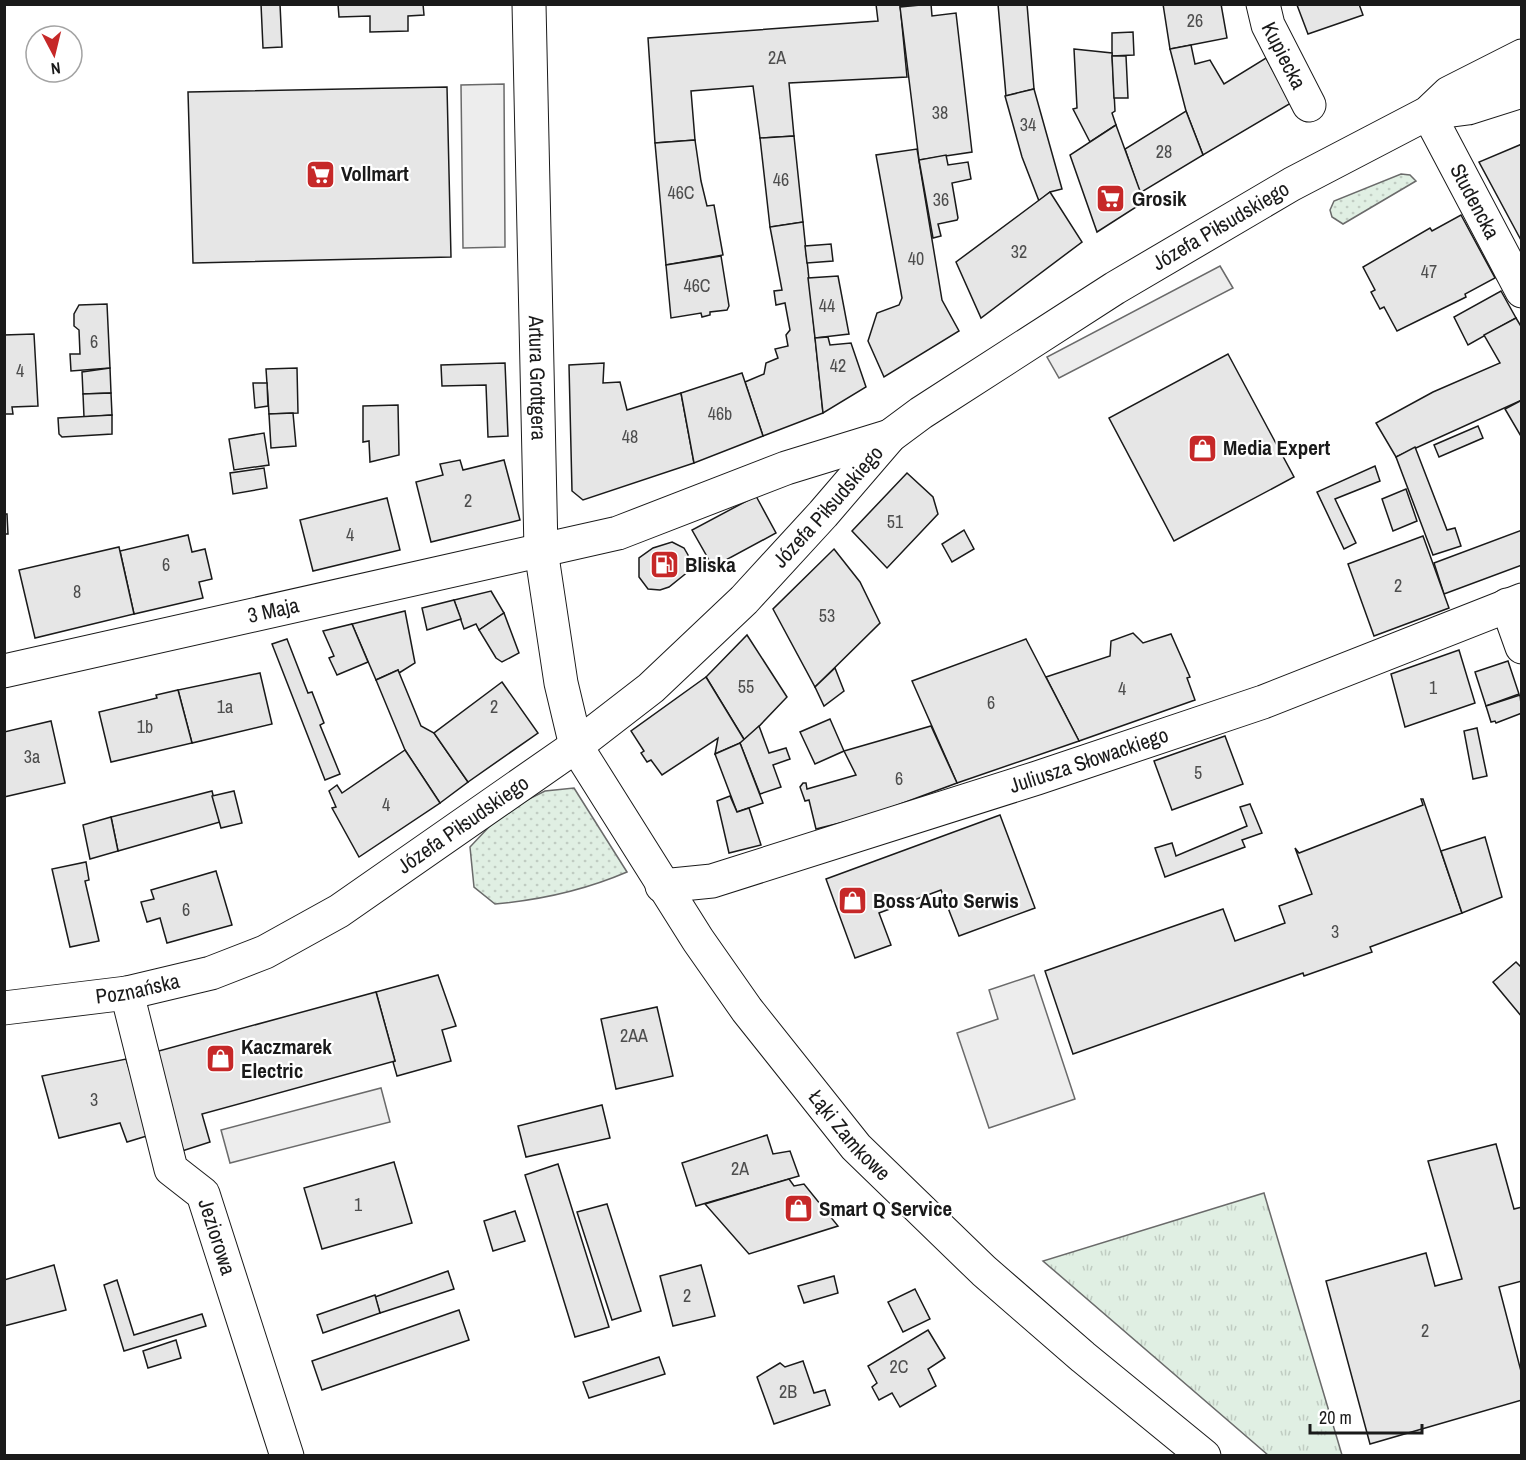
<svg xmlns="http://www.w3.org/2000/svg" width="1526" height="1460" font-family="'Archivo Narrow',sans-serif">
<defs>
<pattern id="grass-dots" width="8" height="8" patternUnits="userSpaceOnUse" patternTransform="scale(1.5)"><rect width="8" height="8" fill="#e0efe3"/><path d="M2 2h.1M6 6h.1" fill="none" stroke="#c0ccc2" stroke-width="1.8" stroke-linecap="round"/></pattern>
<pattern id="park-tufts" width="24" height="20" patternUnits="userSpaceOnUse" patternTransform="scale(1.5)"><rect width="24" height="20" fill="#e0efe3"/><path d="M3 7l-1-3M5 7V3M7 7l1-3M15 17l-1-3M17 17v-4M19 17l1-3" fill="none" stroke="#c0ccc2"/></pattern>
</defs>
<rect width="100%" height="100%" fill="#fff"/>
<!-- grass -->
<g fill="url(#grass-dots)" stroke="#6a6a6a" stroke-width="1.5">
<path d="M1401,174L1410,175L1416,181L1343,224L1332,217L1330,210L1334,201Z"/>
<path d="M574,788L627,872C585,890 540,900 495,904L474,887L470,847L503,812L545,791Z"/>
</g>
<!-- park -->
<path fill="url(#park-tufts)" stroke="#6a6a6a" stroke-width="1.5" d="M1264,1193L1342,1455H1268L1043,1261Z"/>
<!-- parking -->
<g fill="#ededed" stroke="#6a6a6a" stroke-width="1.5">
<path d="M504,84L505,247L463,248L461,85Z"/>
<path d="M1220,266L1233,288L1059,378L1047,357Z"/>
<path d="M1034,975L1075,1099L989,1128L957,1033L998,1019L989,990Z"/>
<path d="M381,1088L390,1122L230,1163L221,1130Z"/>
</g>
<!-- building -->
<g fill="#e6e6e6" stroke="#1a1a1a" stroke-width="1.5">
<path d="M261,4H280L282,47L263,48Z"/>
<path d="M338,4H423L424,15L408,16V31L370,32V16L339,17Z"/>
<path d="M876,4H900L907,77L789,83L794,136L760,138L753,86L691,91L695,140L655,143L648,38L878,21Z"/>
<path d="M931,4L932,16L956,13L972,152L919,160L900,7Z"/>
<path d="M998,4H1027L1034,89L1006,96Z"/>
<path d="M1163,4H1221L1227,38L1170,49Z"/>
<path d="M1359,4L1363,15L1308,34L1297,5Z"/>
<path d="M1133,32L1134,55L1112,56V33Z"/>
<path d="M1191,45L1195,64L1210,60L1224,84L1266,58L1291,103L1203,155L1186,111L1170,49Z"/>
<path d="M1074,49L1112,53L1115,111L1112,113L1116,125L1090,142L1073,109L1077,108Z"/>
<path d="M1112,56H1126L1128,98H1114Z"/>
<path d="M447,87L451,257L193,263L188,92Z"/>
<path d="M1034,89L1062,189L1050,192L1039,201L1022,157L1005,96Z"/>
<path d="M1186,111L1203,155L1140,193L1125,149Z"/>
<path d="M1116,125L1144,202L1097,232L1070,155Z"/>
<path d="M794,136L803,222L770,227L760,138Z"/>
<path d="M695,140L701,181L707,206L714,205L723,255L666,265L655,143Z"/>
<path d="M1522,144V242L1479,162Z"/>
<path d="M917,149L942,300L959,331L884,377L868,341L877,313L899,305L902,298L876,155Z"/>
<path d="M946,155L948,165L968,162L971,179L952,183L958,218L957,220L938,224L941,236L933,238L919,160Z"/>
<path d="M1050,192L1082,242L981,318L956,262Z"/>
<path d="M1461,215L1495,278L1465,294L1466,297L1397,331L1384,307L1380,309L1371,292L1375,290L1363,267L1430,228L1432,231Z"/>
<path d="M803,222L823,413L763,436L745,382L764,374L766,363L778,358L775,349L788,346L786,335L790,330L785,303L776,305L774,291L782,290L770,227Z"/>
<path d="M831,244L833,261L807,263L805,246Z"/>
<path d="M721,256L729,306L727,310L710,312V315L702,317L701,313L671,318L666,265Z"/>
<path d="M838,276L849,334L815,338L808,278Z"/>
<path d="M1501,291L1516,318L1468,345L1454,317Z"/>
<path d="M107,304L110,368L71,371L70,354H80L79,330L74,326V314L79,305Z"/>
<path d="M1516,318L1522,328V400L1396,457L1376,423L1433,392L1500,363L1484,335Z"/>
<path d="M34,334L38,406L12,407L13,414H4V335Z"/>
<path d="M828,337L830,345L851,343L866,387L823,413L815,338Z"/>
<path d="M1228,354L1294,477L1174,541L1109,418Z"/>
<path d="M505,363L508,436L488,437L486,385L442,386L441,365Z"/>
<path d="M604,363L603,383L620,382L627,410L681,393L694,463L583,500L572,491L569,365Z"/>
<path d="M110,368L111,393L83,394L82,372Z"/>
<path d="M297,368L298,413L269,414L266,369Z"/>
<path d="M742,373L763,436L694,463L681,393Z"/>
<path d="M253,383H267L268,406L255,408Z"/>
<path d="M111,393L112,415L84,417L83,394Z"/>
<path d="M1522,400V438L1505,409Z"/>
<path d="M398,405L399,455L370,462L369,441L363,442V406Z"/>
<path d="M293,413L296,446L271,448L269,414Z"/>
<path d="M112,415V434L62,437L59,434L58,418Z"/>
<path d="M1478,426L1483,438L1439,457L1434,445Z"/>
<path d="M264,433L269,465L234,470L229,439Z"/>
<path d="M1415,447L1447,530L1455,528L1461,546L1433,555L1396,457Z"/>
<path d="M460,460L463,470L504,460L520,520L431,542L416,482L443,475L440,464Z"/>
<path d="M1375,466L1380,481L1335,499L1356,543L1344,549L1317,492Z"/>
<path d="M264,468L267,488L233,494L230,473Z"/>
<path d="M907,473L933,497L938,514L887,568L852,531Z"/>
<path d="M1406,489L1417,521L1393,531L1382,499Z"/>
<path d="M756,496L776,533L713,567L692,530Z"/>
<path d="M387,498L400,550L313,571L300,520Z"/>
<path d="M4,514H7L8,534H4Z"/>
<path d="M964,530L974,549L952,562L942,544Z"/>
<path d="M1522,530V565L1444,594L1434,563Z"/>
<path d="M188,535L192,552L205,549L212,579L199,582L203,598L134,614L120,551Z"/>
<path d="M1423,536L1449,608L1374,636L1348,564Z"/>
<path d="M672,542L684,548L688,555L689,571L669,587L660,590L648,589L639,577V558L653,548Z"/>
<path d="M119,547L134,614L35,638L19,570Z"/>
<path d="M834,549L860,582L880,623L815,687L773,609Z"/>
<path d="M491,591L504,613L479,630L476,624L464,629L454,600Z"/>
<path d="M454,600L461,619L427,630L422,608Z"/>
<path d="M405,611L415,663L399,673L398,670L376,680L352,624Z"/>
<path d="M504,613L519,653L502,662L496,658L479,630Z"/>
<path d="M352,624L368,662L337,675L329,658L334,656L323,631Z"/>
<path d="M1133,633L1143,643L1171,634L1190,677L1187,678L1195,700L1079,741L1046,677L1110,656L1111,641Z"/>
<path d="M747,635L787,697L745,741L706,677Z"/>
<path d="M287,639L308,693L312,692L324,723L320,725L340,774L325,780L272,644Z"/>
<path d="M1026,639L1079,741L957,783L912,681Z"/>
<path d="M1459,650L1475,703L1405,727L1391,674Z"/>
<path d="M1508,661L1519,694L1486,706L1475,672Z"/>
<path d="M835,668L844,691L824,706L815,687Z"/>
<path d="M398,670L421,726L434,733L468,782L440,803L405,750L376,680Z"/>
<path d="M260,673L272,724L192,743L178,690Z"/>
<path d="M706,677L745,741L715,754L718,738L662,775L651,760L647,762L641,753L644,751L631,731Z"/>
<path d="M502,682L538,733L468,782L434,733Z"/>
<path d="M178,690L192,743L111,762L99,712L157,698L156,695Z"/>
<path d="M1520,695L1522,713L1496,723L1495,721L1491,722L1486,706Z"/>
<path d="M830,719L844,751L815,764L800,732Z"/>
<path d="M51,721L65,783L4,797V732Z"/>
<path d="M759,726L769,753L786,748L790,759L773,765L781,787L760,794L740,743Z"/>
<path d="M931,726L957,783L868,816L816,829L809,800L805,801L800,787L803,783H806L807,789L856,775L844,751Z"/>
<path d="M1477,728L1487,776L1473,779L1464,731Z"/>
<path d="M1225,736L1243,784L1172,810L1154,761Z"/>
<path d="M740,743L763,803L737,812L715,754Z"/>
<path d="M405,750L440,803L359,857L332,808L336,807L329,791L337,785L342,793Z"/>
<path d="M212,791L220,822L118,851L111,817Z"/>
<path d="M234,791L242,823L221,828L212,796Z"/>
<path d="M730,796L737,812L749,808L761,845L729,853L717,801Z"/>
<path d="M1421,799H1423L1462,913L1370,947L1372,952L1304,976L1303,973L1073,1054L1045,971L1223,909L1235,941L1285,923L1279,906L1312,894L1295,848L1299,853L1423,805Z"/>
<path d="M1250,804L1262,833L1242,840L1245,847L1165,877L1155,848L1172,843L1176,856L1247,826L1240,807Z"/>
<path d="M1000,815L1035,908L959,936L941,890L879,913L891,945L855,958L826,879Z"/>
<path d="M111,817L118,851L90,859L83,825Z"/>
<path d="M1485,837L1502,897L1462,913L1441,851Z"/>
<path d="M86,862L89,880L85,881L99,941L70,947L52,869Z"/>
<path d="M216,871L232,925L167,943L160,918L147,922L141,902L154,899L151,890Z"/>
<path d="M1516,962L1522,968V1017L1493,982Z"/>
<path d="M438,975L456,1026L442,1030L451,1061L397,1076L393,1062L395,1061L376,992Z"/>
<path d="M376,992L395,1061L202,1114L210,1142L182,1151L155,1052Z"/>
<path d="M657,1007L673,1076L616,1089L601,1019Z"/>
<path d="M126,1059L150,1135L127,1142L120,1123L59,1138L42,1076Z"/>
<path d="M602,1105L610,1138L526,1157L518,1126Z"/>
<path d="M767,1135L773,1154L790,1151L799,1176L696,1206L682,1163Z"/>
<path d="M1496,1144L1514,1209L1522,1207V1281L1499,1287L1522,1375V1400L1370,1444L1326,1281L1426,1253L1435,1286L1462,1279L1428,1161Z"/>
<path d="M394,1162L412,1223L322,1249L304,1188Z"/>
<path d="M558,1164L609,1327L575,1337L525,1175Z"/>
<path d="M789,1179L794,1186L804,1184L838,1226L749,1254L705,1204Z"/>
<path d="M607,1204L641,1311L612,1320L577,1212Z"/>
<path d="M515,1211L525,1241L493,1251L484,1221Z"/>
<path d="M54,1265L66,1310L4,1326V1280Z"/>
<path d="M701,1265L715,1316L673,1326L660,1276Z"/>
<path d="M448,1271L454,1289L380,1313L375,1297Z"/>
<path d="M834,1276L838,1293L804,1303L798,1286Z"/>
<path d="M117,1280L134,1335L202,1314L206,1326L124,1351L104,1285Z"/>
<path d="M915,1289L930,1319L903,1332L888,1302Z"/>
<path d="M375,1295L380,1313L323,1333L317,1315Z"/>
<path d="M459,1310L469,1340L322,1390L312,1361Z"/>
<path d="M928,1330L945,1358L928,1369L936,1386L900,1407L892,1393L879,1400L872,1387L877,1383L868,1366Z"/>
<path d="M176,1340L181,1358L148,1368L143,1351Z"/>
<path d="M659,1357L665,1374L589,1398L583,1382Z"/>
<path d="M803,1361L814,1393L825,1390L830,1405L774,1424L757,1377L780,1363L785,1367Z"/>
</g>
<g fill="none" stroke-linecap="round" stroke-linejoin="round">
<defs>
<g id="minor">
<path id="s1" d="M529,4L541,550L561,683L576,746L698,940L747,1010L856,1147L984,1271L1083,1357L1204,1456"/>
<path id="s2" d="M1263,4L1268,25L1309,105"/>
<path id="s3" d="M1428,113L1522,291"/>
<path d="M1430,113L1468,108L1522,91"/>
<path d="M1507,605L1522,647"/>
<path id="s4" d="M4,671L618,533L786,468L890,436"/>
<path id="s5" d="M662,886L712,881L1037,778L1263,702L1522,600"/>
<path id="s6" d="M127,993L171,1169L203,1194L287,1456"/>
<path id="s7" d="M4,1008L127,993L211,973L265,952L339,911L576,746L651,688L744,600L823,514L890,436L921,413L1115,288L1292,184L1428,113L1449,93L1522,56"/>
</g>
</defs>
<!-- minor casing -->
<use href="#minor" stroke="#1a1a1a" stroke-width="35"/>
<!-- minor -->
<use href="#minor" stroke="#fff" stroke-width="33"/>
</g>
<!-- icons -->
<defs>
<symbol id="supermarket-square" viewBox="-11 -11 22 22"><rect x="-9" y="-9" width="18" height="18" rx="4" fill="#c62828" stroke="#fff"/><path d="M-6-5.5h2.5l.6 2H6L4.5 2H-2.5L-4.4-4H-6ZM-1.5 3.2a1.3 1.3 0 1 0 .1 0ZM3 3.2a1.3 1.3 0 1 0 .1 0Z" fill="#fff"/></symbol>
<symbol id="shop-square" viewBox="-11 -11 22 22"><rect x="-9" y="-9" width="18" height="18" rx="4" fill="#c62828" stroke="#fff"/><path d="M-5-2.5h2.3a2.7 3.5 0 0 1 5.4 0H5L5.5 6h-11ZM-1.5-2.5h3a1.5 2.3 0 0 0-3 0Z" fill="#fff"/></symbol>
<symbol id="fuel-square" viewBox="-11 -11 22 22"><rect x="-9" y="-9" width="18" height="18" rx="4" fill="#c62828" stroke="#fff"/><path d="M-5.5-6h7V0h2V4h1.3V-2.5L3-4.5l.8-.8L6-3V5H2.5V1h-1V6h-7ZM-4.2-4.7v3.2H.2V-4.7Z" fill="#fff"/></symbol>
</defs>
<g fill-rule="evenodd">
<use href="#supermarket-square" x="304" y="158" width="33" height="33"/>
<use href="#supermarket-square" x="1094" y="182" width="33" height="33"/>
<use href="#shop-square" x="1186" y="432" width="33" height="33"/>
<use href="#fuel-square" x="648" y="548" width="33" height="33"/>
<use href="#shop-square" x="836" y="884" width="33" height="33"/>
<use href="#shop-square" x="204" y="1042" width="33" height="33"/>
<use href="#shop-square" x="782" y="1192" width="33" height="33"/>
</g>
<g text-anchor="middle" stroke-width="4.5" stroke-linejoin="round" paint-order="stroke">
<!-- number labels -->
<g font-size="18" fill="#4d4d4d">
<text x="1195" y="27">26</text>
<text x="777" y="64">2A</text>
<text x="940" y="119">38</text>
<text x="1028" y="131">34</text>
<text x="1164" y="158">28</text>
<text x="781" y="186">46</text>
<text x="681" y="199">46C</text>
<text x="941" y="206">36</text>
<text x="1019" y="258">32</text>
<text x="916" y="265">40</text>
<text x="1429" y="278">47</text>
<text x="697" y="292">46C</text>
<text x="827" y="312">44</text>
<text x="94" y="348">6</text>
<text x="838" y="372">42</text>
<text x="20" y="377">4</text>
<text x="720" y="420">46b</text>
<text x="630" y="443">48</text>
<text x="468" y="507">2</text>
<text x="895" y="528">51</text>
<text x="350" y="541">4</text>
<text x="166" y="571">6</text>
<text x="1398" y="592">2</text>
<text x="77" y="598">8</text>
<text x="827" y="622">53</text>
<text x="746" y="693">55</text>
<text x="1433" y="694">1</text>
<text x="1122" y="695">4</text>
<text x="991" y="709">6</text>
<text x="225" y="713">1a</text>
<text x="494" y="713">2</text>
<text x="145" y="733">1b</text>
<text x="32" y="763">3a</text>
<text x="1198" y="779">5</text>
<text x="899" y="785">6</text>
<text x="386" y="811">4</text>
<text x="186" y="916">6</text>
<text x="1335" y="938">3</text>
<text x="634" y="1042">2AA</text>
<text x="94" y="1106">3</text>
<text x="740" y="1175">2A</text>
<text x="358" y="1211">1</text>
<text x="687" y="1302">2</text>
<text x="1425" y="1337">2</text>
<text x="899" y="1373">2C</text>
<text x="788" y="1398">2B</text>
</g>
<!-- street labels -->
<g font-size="21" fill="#1a1a1a" stroke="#fff">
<text dy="7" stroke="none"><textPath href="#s2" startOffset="56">Kupiecka</textPath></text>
<text dy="7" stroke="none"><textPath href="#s3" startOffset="100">Studencka</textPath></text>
<text dy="7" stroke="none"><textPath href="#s7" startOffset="1476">Józefa Piłsudskiego</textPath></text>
<text dy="7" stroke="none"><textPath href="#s1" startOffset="374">Artura Grottgera</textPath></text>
<text dy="7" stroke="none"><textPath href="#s7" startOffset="990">Józefa Piłsudskiego</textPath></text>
<text dy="7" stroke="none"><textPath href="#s4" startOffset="276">3 Maja</textPath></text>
<text dy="7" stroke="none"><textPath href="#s5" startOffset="446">Juliusza Słowackiego</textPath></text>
<text dy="7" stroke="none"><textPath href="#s7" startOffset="504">Józefa Piłsudskiego</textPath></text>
<text dy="7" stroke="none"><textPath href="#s7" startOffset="135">Poznańska</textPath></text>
<text dy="7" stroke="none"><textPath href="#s1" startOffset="1222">Łąki Zamkowe</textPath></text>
<text dy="7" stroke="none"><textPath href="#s6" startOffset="267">Jeziorowa</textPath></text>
</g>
<!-- poi labels -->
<g font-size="21" font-weight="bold" fill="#1a1a1a" stroke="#fff" text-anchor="start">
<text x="341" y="181">Vollmart</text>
<text x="1132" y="206">Grosik</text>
<text x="1223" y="455">Media Expert</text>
<text x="685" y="572">Bliska</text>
<text x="873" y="908">Boss Auto Serwis</text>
<text x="241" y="1054">Kaczmarek<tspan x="241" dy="24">Electric</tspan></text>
<text x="819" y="1216">Smart Q Service</text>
</g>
</g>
<!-- border -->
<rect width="1526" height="1460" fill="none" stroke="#1a1a1a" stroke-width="12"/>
<!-- north arrow -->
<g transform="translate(54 54) rotate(173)"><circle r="28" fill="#ffffff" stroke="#a3a3a3" stroke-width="1.5"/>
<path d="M0-4.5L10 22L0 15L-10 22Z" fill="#c62828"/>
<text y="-9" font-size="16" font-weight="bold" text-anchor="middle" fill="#1a1a1a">N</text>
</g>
<!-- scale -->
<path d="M1310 1424v9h112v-9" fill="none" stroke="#1a1a1a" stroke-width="3"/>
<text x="1319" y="1424" font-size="18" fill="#1a1a1a" stroke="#ffffff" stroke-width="4.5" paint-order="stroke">20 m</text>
</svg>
